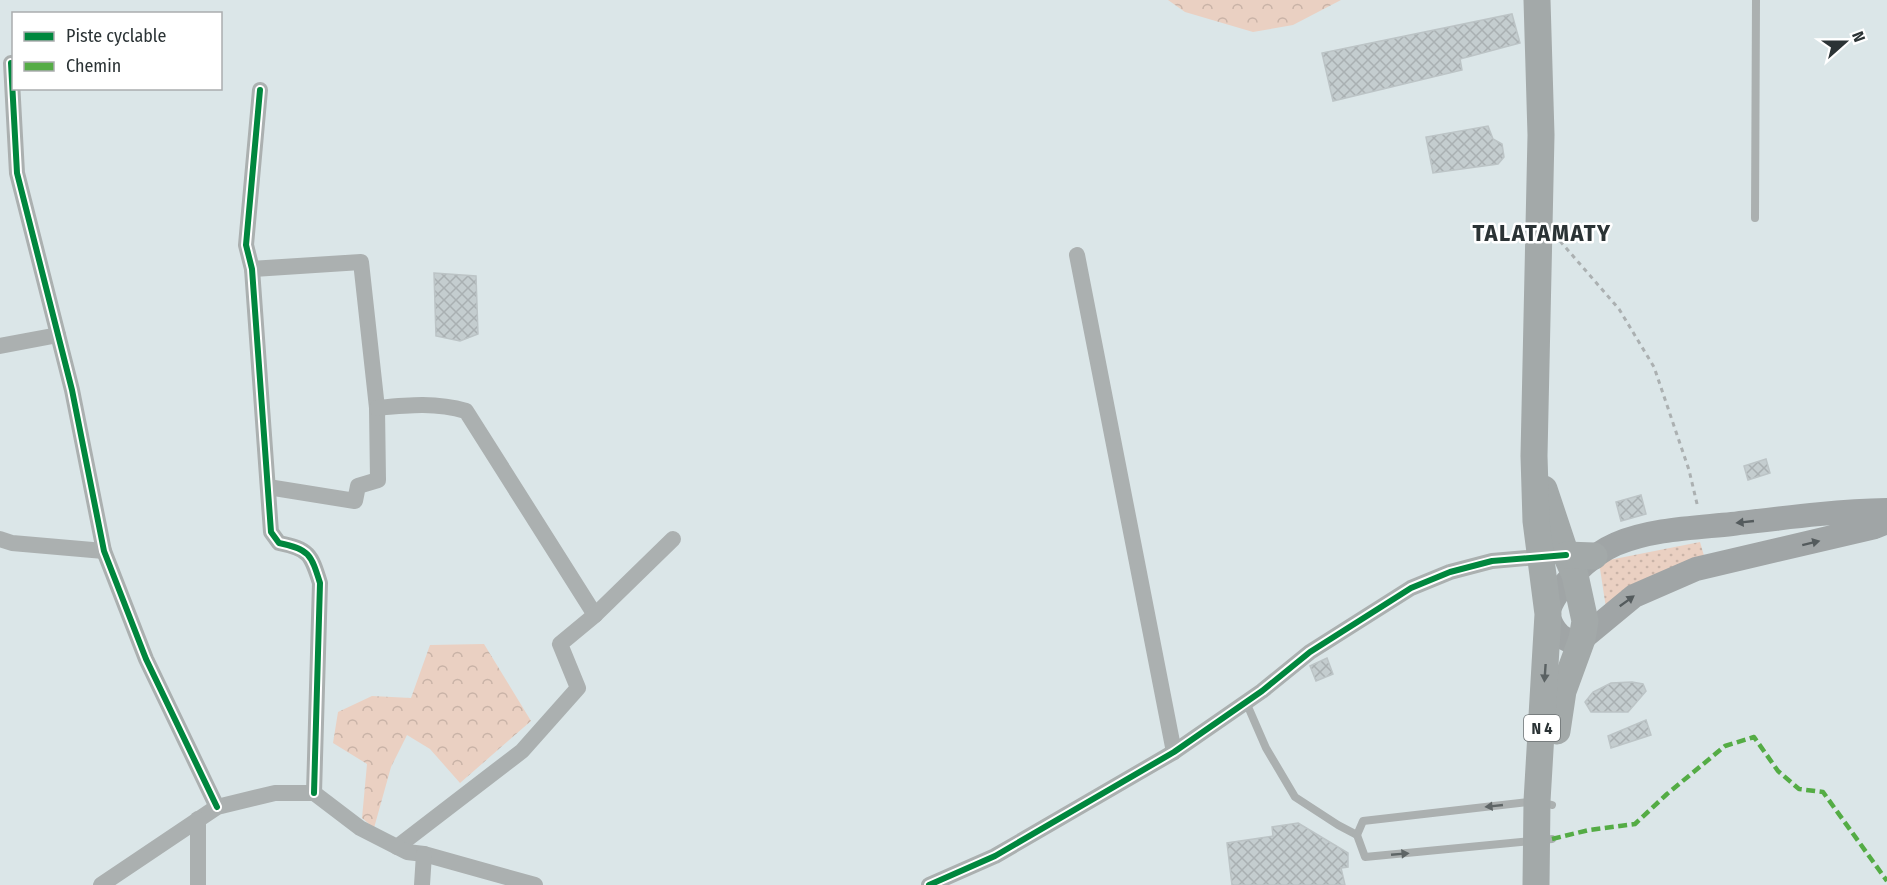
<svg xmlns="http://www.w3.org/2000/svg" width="1887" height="885" font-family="'Fira Sans Condensed',sans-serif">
<defs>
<pattern id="green-dots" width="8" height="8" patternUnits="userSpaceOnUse" patternTransform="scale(1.5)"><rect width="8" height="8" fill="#ead0c2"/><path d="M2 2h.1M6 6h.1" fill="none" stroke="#c9b3a7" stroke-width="1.8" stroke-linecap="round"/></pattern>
<pattern id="forest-crowns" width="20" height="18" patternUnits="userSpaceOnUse" patternTransform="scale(1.5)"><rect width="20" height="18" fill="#ead0c2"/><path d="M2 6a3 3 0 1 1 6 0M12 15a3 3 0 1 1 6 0" fill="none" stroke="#c9b3a7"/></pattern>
<pattern id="building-cross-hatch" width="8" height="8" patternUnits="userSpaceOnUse" patternTransform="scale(1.5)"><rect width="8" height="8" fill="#c4cdcf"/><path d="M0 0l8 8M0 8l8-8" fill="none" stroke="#a9b0b2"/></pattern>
</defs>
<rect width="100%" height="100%" fill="#dbe6e8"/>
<!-- green -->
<path fill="url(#green-dots)" d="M1700,542L1707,566L1606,608L1599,562Z"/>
<!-- forest -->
<g fill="url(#forest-crowns)">
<path d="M1168,0H1341L1293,25L1253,32L1185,12Z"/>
<path d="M484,644L531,721L460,783L430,749L407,735L391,767L374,828L362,818L367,764L333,743L338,712L372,696L411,698L430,645Z"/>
</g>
<!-- building -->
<g fill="url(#building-cross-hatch)" stroke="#bcc4c6" stroke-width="1.5">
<path d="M1512,14L1520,43L1460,59L1462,70L1333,101L1322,53Z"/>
<path d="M1488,126L1493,139L1502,144L1504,157L1498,164L1433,173L1426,137Z"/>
<path d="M434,273L476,276L478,334L460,341L436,336Z"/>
<path d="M1766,459L1770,473L1748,480L1744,466Z"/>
<path d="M1641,495L1646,514L1621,521L1616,502Z"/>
<path d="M1327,658L1333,674L1316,681L1310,666Z"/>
<path d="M1632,682L1643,684L1646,691L1628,712H1591L1585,702L1593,692L1611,683Z"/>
<path d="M1646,720L1651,735L1611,748L1608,736Z"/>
<path d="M1298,823L1348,853V867L1341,868L1345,885H1232L1227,843L1273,836L1272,827Z"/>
</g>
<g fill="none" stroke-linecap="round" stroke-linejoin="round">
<!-- path -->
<path stroke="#abb0b1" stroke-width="3" stroke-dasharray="4.5 4.5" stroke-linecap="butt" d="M1560,241L1619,309L1654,367L1689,470L1698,508"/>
<!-- service -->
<g stroke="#abb0b0" stroke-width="8">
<path d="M1755,218L1756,0"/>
<path d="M1246,702L1266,748L1295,797L1338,825L1357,835L1365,857L1552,839"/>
<path d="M1357,835L1363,821L1537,801L1552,805"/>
</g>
<!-- minor -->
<g stroke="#abb0b0" stroke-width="16">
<path d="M11,63L17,173L72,390L104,551L146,659L217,807"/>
<path d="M260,90L246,245L252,269L271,532L279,543C309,549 311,554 320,583L314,793"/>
<path d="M1077,255L1174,752"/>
<path d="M252,269L361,262L377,408L378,480L358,486L355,501L268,487"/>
<path d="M0,346L58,335"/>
<path d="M377,408C408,405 436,402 466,411L595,615"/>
<path d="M0,539L12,543L104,551"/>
<path d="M397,847L522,751L578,688L560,644L595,615L673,539"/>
<path d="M101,885L217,807L275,793H314L360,828L407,852L424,854L535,885"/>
<path d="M198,885V819"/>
<path d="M422,885L424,854"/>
<path d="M929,885L995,856L1174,752L1262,691L1310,652L1411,588L1450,572L1492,561L1550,556"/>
</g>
<!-- secondary -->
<path stroke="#a0a5a6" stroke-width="24" d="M1887,510C1835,511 1783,518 1732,524C1693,528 1652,529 1616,544C1592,554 1553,589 1548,614C1552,630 1564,646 1582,639L1634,596L1696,569L1875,527L1887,522"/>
<!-- primary -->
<g stroke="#a3a9a9" stroke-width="27">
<path d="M1544,489L1566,555L1575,575L1585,621L1582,639L1563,691L1557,731"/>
<path d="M1566,555L1594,556"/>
<path d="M1536,885L1537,801L1548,614L1536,521L1534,456L1541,135L1537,0"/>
</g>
<!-- quiet -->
<path stroke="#54ac45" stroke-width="4.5" stroke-dasharray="9 4.5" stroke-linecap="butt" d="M1552,839L1589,830L1635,824L1667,794L1725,746L1754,737L1778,771L1799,789L1823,792L1887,881"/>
<defs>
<g id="cycleway">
<path d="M11,63L17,173L72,390L104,551L146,659L217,807"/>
<path d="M260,90L246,245L252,269L271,532L279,543C309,549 311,554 320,583L314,793"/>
<path d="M929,885L995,856L1174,752L1262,691L1310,652L1411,588L1450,572L1492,561L1566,555"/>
</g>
</defs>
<!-- cycleway casing -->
<use href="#cycleway" stroke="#fff" stroke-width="10"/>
<!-- cycleway -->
<use href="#cycleway" stroke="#00873e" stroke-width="6"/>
</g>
<!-- one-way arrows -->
<defs><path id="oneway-solid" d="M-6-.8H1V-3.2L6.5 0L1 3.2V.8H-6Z" transform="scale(1.5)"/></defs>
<g fill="#545b5d">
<use href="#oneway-solid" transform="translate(1745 522) rotate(174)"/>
<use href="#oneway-solid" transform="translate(1811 543) rotate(-14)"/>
<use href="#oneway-solid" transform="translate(1627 601) rotate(-36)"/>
</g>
<use fill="#5b6263" href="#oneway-solid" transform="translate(1545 673) rotate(94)"/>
<g fill="#5e6566">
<use href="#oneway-solid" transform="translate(1494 806) rotate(174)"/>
<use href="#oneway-solid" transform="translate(1400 854) rotate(-5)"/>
</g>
<g text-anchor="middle" stroke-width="5" stroke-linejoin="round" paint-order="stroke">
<!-- shield labels -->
<rect fill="#fff" stroke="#6b7072" stroke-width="1.5" x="1524" y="715" width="36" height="26" rx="4.5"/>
<g font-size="16" font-weight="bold" fill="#2b3335">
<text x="1542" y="734">N 4</text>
</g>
<!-- district labels -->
<g font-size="24" font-weight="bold" letter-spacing="1.5" fill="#2b3335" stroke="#fff">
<text x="1542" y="241">TALATAMATY</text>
</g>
</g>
<!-- legend -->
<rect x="12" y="12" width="210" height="78" fill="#ffffff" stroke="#aaadae" stroke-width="1.5"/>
<rect x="24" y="32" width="30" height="9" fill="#00873e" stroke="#aaadae" stroke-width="1.5"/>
<text x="66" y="42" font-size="18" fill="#2b3335">Piste cyclable</text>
<rect x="24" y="62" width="30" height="9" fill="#54ac45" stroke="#aaadae" stroke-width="1.5"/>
<text x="66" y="72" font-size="18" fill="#2b3335">Chemin</text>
<!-- north arrow -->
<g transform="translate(1845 42) rotate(69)" stroke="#ffffff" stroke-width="4.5" paint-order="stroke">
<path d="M0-4.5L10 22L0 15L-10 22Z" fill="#2b3335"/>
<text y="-9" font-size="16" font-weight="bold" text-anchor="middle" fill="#2b3335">N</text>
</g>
</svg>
